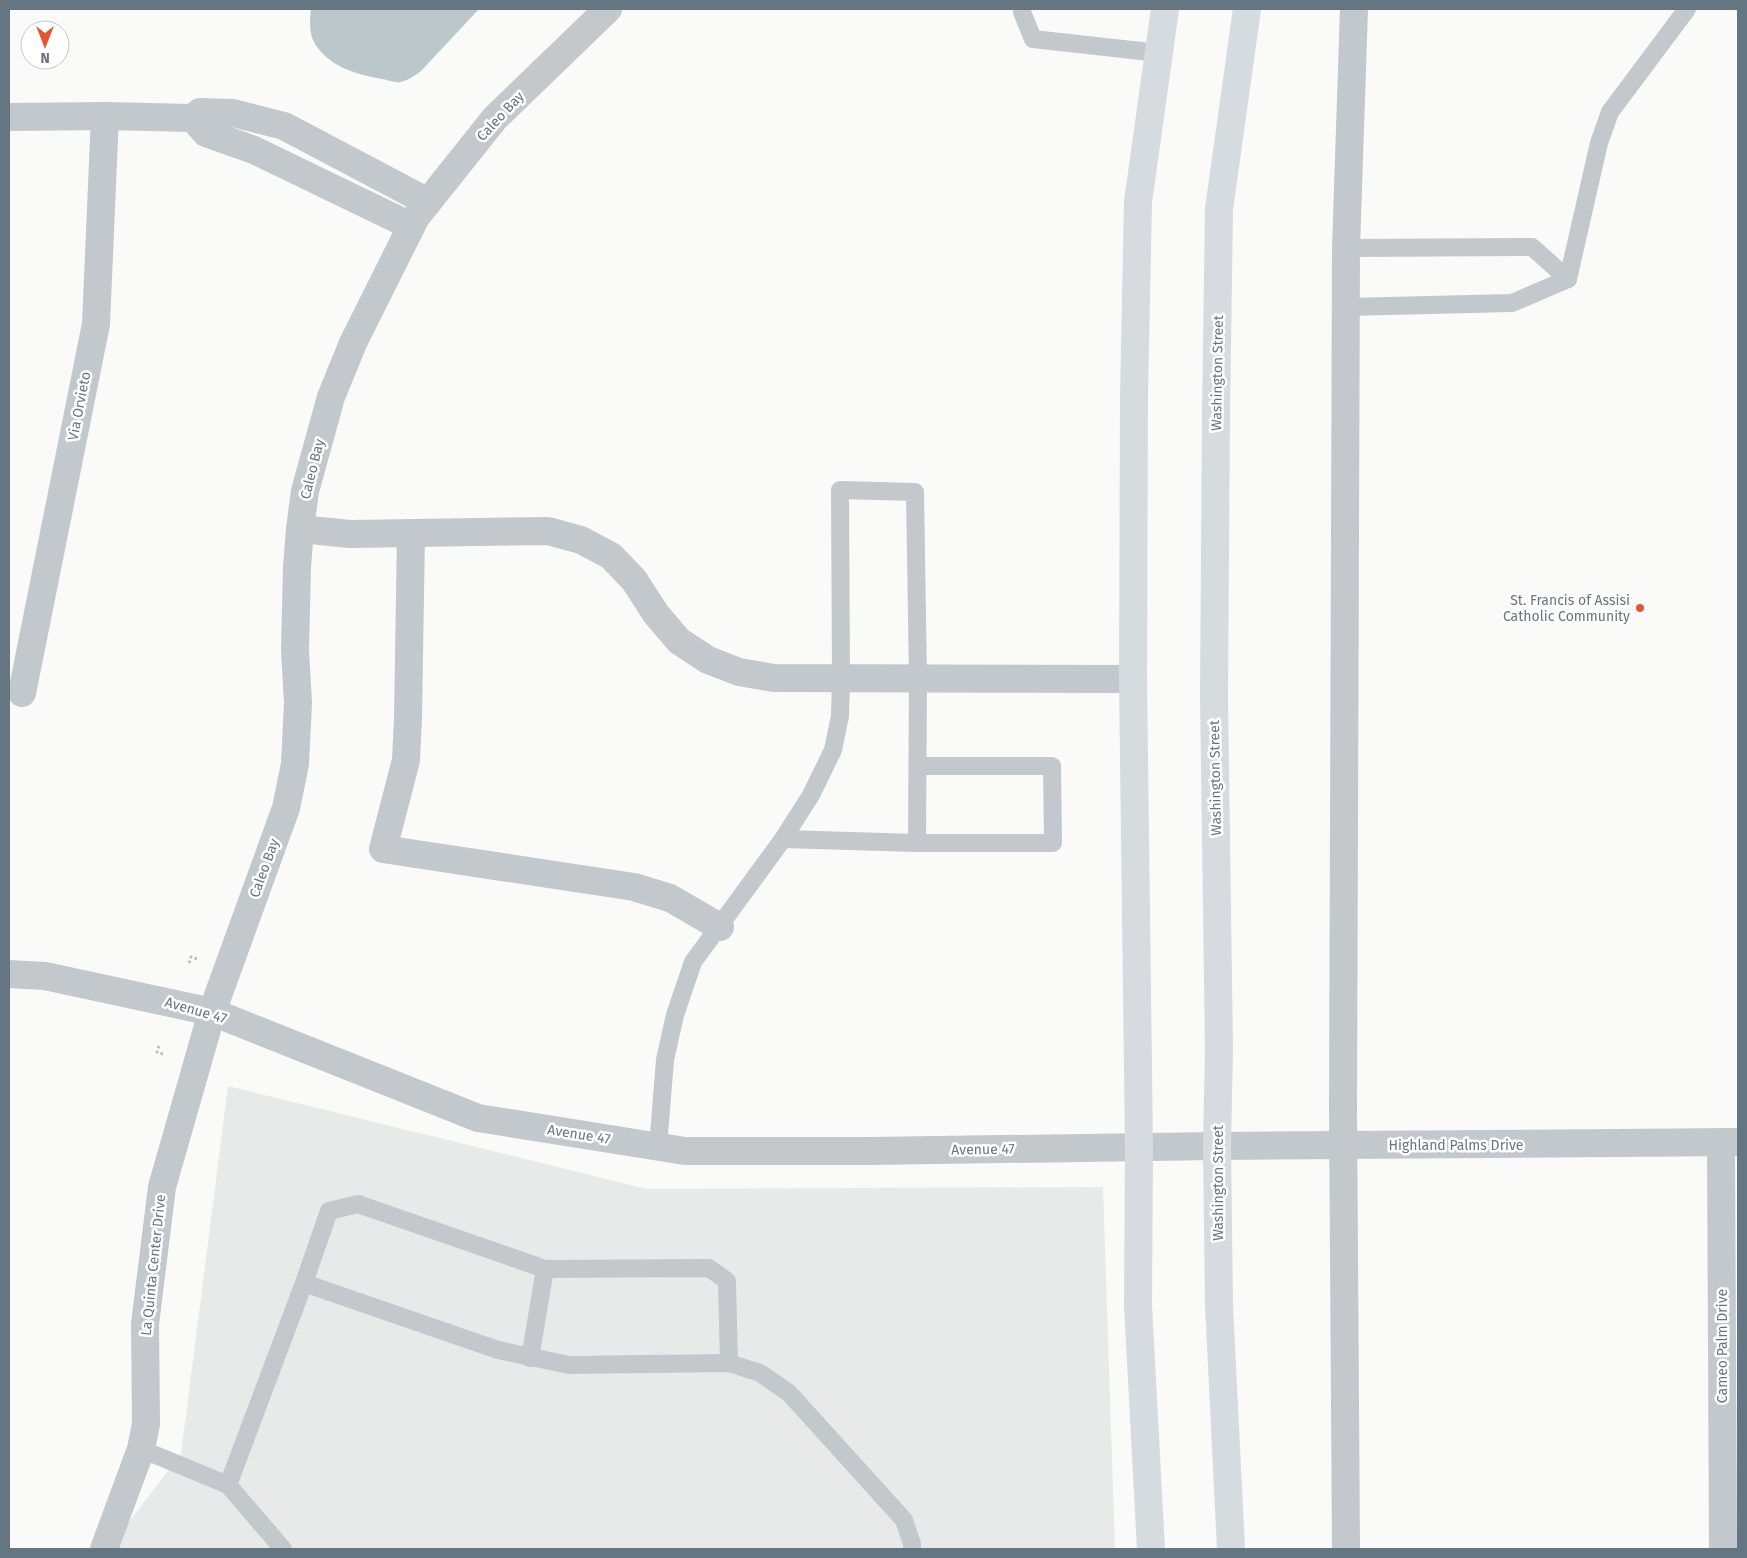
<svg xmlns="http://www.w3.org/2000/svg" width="1747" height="1558" font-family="'Fira Sans',sans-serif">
<rect width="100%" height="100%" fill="#fafaf8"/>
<!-- built -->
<path fill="#e8e9e9" d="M228,1086L647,1189L1103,1187L1115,1549H108L181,1454Z"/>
<!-- water -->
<path fill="#bbc7cb" d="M311,9H479L421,71C415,75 409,80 401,82C395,83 388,80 382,79C355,74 326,66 313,40C309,30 310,19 311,9Z"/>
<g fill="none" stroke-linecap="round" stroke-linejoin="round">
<!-- path -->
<g stroke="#bbbfc2" stroke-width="3" stroke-dasharray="2.5 2.5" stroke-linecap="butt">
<path d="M189,963L191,957L198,959"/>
<path d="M159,1046L157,1052L163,1054"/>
</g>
<!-- lane -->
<g stroke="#c3c8cc" stroke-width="18">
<path d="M1022,9V12L1033,39L1159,53"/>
<path d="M1346,248L1532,247L1568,279"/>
<path d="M1568,279L1599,143L1610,112L1687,9"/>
<path d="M1346,307L1512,303L1568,279"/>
<path d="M783,839L917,843H1053L1052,766H918"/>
<path d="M658,1147L665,1060L675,1015L693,962L783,839L811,795L833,750L840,716L841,678L840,490L915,492L918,678L917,843"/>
<path d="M304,1283L329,1211L358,1204L545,1269L709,1268L727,1281L729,1363"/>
<path d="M530,1358L545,1269"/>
<path d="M141,1449L228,1485L283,1549"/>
<path d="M228,1485L304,1283L498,1350L569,1365L729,1363L760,1373L789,1393L904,1520L912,1544V1549"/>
</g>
<!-- street -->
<g stroke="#c3c8cc" stroke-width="28">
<path d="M9,117L105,116L193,118L200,112L233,113L284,126L428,202"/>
<path d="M193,118L206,133L254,150L411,226"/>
<path d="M300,529L350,534L548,531L581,540L611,556L634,580L656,614L679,641L708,660L739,672L774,678L1133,679"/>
<path d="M411,533L408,719L406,760L383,849L634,887L670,898L720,927"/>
<path d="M22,693L96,324L105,116"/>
<path d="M9,974L45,976L212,1012L478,1118L685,1151H870L1217,1146L1738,1142"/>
<path d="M1721,1142L1723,1549"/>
<path d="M104,1549L141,1449L146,1424L145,1324L162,1187L212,1012L286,808L295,764L298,703L295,650L297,567L300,529L305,491L331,397L353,343L416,217L495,118L608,9"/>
<path d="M1346,1549L1343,1108L1346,248L1354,9"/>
</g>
<!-- secondary -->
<g stroke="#d6dbdf" stroke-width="28">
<path d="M1151,1549L1138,1305L1139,1147L1133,679L1134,396L1138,202L1165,9"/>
<path d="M1231,1549L1219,1305L1217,1146L1219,1049L1214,697L1216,413L1219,209L1247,9"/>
</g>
</g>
<!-- markers -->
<circle fill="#e4572e" stroke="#fff" stroke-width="2" cx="1640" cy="608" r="5"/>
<g text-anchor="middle" stroke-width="5" stroke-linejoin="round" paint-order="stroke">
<!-- street labels -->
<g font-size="14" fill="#657683" stroke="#fff">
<text transform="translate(500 116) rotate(-47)" y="5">Caleo Bay</text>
<text transform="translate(1217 373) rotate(-89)" y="5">Washington Street</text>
<text transform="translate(79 406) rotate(-79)" y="5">Via Orvieto</text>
<text transform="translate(312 469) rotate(-76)" y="5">Caleo Bay</text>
<text transform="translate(1215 778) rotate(-91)" y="5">Washington Street</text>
<text transform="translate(264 868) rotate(-70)" y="5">Caleo Bay</text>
<text transform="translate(196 1010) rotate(16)" y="5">Avenue 47</text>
<text transform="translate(579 1134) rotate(9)" y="5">Avenue 47</text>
<text x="1456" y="1150">Highland Palms Drive</text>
<text transform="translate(983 1149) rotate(-1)" y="5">Avenue 47</text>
<text transform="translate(1218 1183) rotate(-90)" y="5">Washington Street</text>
<text transform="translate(153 1265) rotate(-84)" y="5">La Quinta Center Drive</text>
<text transform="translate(1722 1346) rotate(-90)" y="5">Cameo Palm Drive</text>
</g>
<!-- poi labels -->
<g font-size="14" fill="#657683" stroke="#fff" text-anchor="end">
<text x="1630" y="605">St. Francis of Assisi<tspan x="1630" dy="16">Catholic Community</tspan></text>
</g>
</g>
<!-- border -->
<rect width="1747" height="1558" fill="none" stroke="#657683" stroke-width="20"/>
<!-- north arrow -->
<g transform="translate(45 45) rotate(180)"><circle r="24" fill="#ffffff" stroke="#c1c8cd"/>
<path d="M0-4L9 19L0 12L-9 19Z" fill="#e4572e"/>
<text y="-8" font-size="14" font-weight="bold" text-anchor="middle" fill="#657683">N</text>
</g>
</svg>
